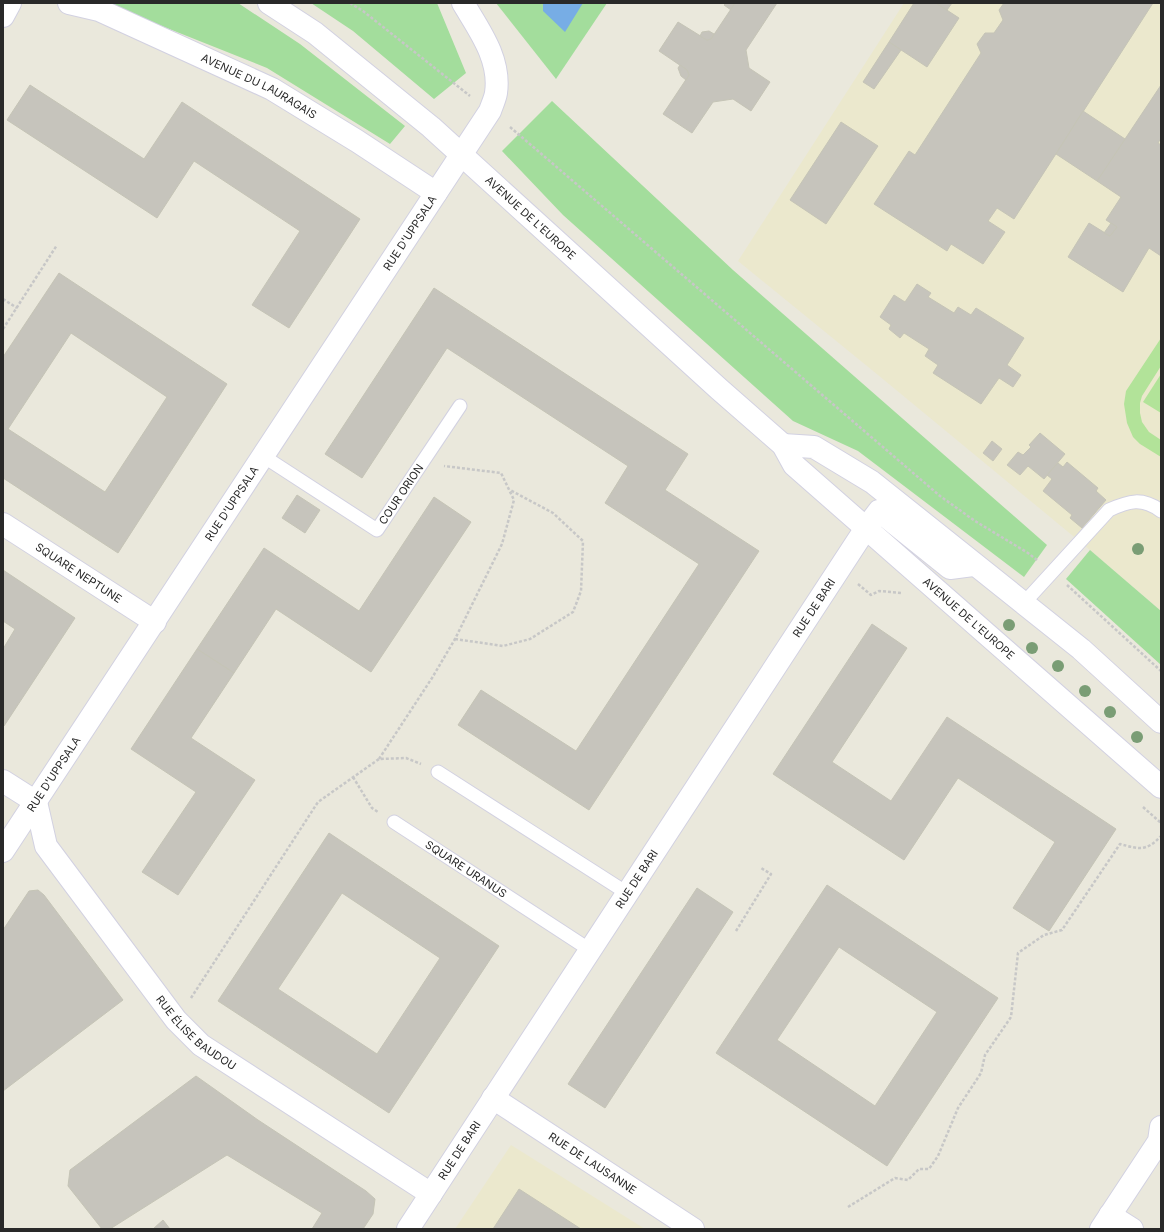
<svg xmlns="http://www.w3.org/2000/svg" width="1164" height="1232" font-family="Inter,sans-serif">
<rect width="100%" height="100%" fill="#eae8dc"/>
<!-- education -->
<g fill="#ebe8cd">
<path d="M904,3H1161V611L1090,550L878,375L738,261Z"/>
<path d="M511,1145L645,1229H455Z"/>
</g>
<!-- green -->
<g fill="#a3dd9c">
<path d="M104,3H238L300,44L405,126L390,144L267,68Z"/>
<path d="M311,3H437L466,73L434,99L353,31Z"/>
<path d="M496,3H607L556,79Z"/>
<path d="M552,101L733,270L1047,545L1024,577L858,451L793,421L563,215L502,151Z"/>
<path d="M1090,550L1161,611V665L1066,579Z"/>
</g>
<!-- pitch -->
<g fill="#b2e399">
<path d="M1161,338V366L1142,396L1140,403V413L1142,422L1149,432L1161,440V457L1140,444L1133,437L1127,423L1124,404L1126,391Z"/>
<path d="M1161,374V413L1143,402Z"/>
</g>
<!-- water -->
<path fill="#77ade5" d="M543,3H583L565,32L543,11Z"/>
<!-- building -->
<g fill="#c6c4bc" stroke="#c5c4b6" fill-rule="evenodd">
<path d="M726,3H735L731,10L724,5Z"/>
<path d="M735,3H777L746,50L749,68L770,82L751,111L733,99L713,102L692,133L663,114L689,75L687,70L659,51L678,22L707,40L711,39Z"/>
<path d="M914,3H936L959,18L927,67L889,42Z"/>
<path d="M936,3H952L947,10Z"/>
<path d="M1004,3H1153L1014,219L997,208L988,221L1005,232L983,264L951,244L947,251L874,204L909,151L915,155L981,53L977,44L985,33H994L1003,20L999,10Z"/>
<path d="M709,31L714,34L711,39L707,40L700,36L702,32Z"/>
<path d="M889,42L901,50L874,89L863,82Z"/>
<path d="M680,65L687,70L689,75L686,80L681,76L678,68Z"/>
<path d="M30,85L144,159L182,102L360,219L289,328L252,305L300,231L194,161L157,218L7,120Z"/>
<path d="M1161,85V138L1158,143L1161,145V256L1149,248L1123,292L1068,257L1089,223L1110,236L1117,227L1106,220L1121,197L1097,181Z"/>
<path d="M1083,111L1125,139L1097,181L1056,154Z"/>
<path d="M841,122L878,146L826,224L790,200Z"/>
<path d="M1111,223L1117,227L1110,236L1104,233Z"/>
<path d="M59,273L227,384L118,553L3,478V357ZM71,333L167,397L105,492L8,429Z"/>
<path d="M917,284L931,293L928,297L954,313L958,307L971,315L976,308L1024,338L1007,365L1021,375L1013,387L999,378L981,404L933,373L938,365L925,356L929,349L904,333L900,338L889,329L891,325L880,317L894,295L905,302Z"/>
<path d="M434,288L688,454L665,490L759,551L589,810L458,725L481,690L576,751L699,564L605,503L628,466L447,348L362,478L325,454Z"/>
<path d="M1040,433L1065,454L1044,479L1028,466L1020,475L1007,465L1018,452L1023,455L1031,447L1029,445Z"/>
<path d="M992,441L1002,449L993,461L983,453Z"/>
<path d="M1067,462L1098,488L1096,491L1106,500L1082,528L1070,518L1072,515L1043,491L1052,479L1047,475L1058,463L1063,467Z"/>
<path d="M297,495L320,510L305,533L282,518Z"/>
<path d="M434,497L471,522L371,672L276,609L234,673L197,649L264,548L359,611Z"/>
<path d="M3,570L75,618L4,726L3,649L15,629L3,621Z"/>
<path d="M872,624L907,648L832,762L891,801L947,717L1116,829L1049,931L1013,908L1055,842L958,778L904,860L773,774Z"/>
<path d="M197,649L234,673L191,738L255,780L178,895L142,872L196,792L131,749Z"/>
<path d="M329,833L499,946L389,1113L218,1001ZM342,893L440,958L377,1054L278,989Z"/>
<path d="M827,885L998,998L887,1166L716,1053ZM839,947L937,1012L875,1106L777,1040Z"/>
<path d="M697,888L733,912L605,1108L568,1084Z"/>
<path d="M38,890L44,895L123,1000L3,1091V930L29,891Z"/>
<path d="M196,1076L258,1120L366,1191L375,1199L373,1214L363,1229H312L322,1213L227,1155L110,1229H102L68,1186L70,1170Z"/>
<path d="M519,1189L581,1229H493Z"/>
<path d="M163,1220L170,1229H153Z"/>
</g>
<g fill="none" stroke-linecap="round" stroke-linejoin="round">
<defs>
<g id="lane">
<path id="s1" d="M263,456L377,530L460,406"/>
<path d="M1023,604L1109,510C1129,501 1142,497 1161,511"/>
<path d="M438,772L627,893"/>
<path id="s2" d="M394,822L590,950"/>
</g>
<g id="street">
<path id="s3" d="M69,3L99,10L272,89L357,141L436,193"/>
<path d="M3,16L10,3"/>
<path id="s4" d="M3,524L155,622"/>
<path id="s5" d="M3,781L36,802L46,846L176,1020L201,1045L431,1194"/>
<path id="s6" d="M3,851L490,111C492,105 495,99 496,93C501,59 479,30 463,3"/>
<path id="s7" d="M493,1098L693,1229"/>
<path d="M1110,1215L1132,1229"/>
<path id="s8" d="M408,1229L866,528"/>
</g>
<g id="secondary">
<path id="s9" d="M269,3L315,33L431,127L719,389L783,445L794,465L1161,787"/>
<path d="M783,445L814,447L872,482L1081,649L1161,722"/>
<path d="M866,528L879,511L950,568L973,565"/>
<path d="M1101,1229L1159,1141L1161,1127"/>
</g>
</defs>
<!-- lane casing -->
<use href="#lane" stroke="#d2d1e1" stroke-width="15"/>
<!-- street casing -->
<use href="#street" stroke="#d2d1e1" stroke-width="24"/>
<!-- secondary casing -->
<use href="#secondary" stroke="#d2d1e1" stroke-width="24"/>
<!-- path -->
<g stroke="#c7c7c7" stroke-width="2.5" stroke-dasharray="3 2" stroke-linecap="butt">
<path d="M350,3L363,11L470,96"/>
<path d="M510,127L940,496L975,521L1028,553L1037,560"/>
<path d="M3,299L17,308"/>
<path d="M3,329L57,245"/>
<path d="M858,584L871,595L879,591L902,593"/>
<path d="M1067,585L1161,671"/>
<path d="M455,639L503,646L530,639L573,612L581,591L583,541L553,513L510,490"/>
<path d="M379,759L432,678L455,639L502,544L514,500L501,473L444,466"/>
<path d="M353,777L372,808L378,812"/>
<path d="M1143,807L1161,823"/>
<path d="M736,931L771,874L761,868"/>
<path d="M191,998L318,802L379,759L406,758L421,764"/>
<path d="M848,1207L895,1178L908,1180L919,1169H929L938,1156L958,1108L981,1073L985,1055L1011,1017L1018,953L1044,935L1062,930L1120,844C1139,849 1146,852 1161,836"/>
</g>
<!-- lane -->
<use href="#lane" stroke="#fff" stroke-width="13"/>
<!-- street -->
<use href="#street" stroke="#fff" stroke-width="22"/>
<!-- secondary -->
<use href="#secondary" stroke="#fff" stroke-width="22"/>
</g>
<!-- trees -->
<g fill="#7a9d75">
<circle cx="1138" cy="549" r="6"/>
<circle cx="1009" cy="625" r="6"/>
<circle cx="1032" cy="648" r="6"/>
<circle cx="1058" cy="666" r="6"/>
<circle cx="1085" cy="691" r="6"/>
<circle cx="1110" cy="712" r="6"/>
<circle cx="1137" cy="737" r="6"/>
</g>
<g text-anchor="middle" stroke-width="3.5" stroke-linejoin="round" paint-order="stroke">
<!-- street labels -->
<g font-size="11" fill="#292929" stroke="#fff">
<text dy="4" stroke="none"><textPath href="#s3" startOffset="208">AVENUE DU LAURAGAIS</textPath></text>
<text dy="4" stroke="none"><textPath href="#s9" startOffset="339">AVENUE DE L'EUROPE</textPath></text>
<text dy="4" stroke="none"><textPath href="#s6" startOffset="740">RUE D'UPPSALA</textPath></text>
<text dy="4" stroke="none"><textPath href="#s1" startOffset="179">COUR ORION</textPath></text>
<text dy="4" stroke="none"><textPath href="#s6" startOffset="416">RUE D'UPPSALA</textPath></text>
<text dy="4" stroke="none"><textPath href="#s4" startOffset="90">SQUARE NEPTUNE</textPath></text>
<text dy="4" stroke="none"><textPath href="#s8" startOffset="742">RUE DE BARI</textPath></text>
<text dy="4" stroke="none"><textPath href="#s9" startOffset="934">AVENUE DE L'EUROPE</textPath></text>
<text dy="4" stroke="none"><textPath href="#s6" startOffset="92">RUE D'UPPSALA</textPath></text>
<text dy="4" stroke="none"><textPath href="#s2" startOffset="86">SQUARE URANUS</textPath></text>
<text dy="4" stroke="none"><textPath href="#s8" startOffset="418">RUE DE BARI</textPath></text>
<text dy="4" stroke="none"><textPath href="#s5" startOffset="325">RUE ÉLISE BAUDOU</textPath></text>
<text dy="4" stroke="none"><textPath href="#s8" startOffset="94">RUE DE BARI</textPath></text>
<text dy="4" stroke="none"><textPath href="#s7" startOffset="119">RUE DE LAUSANNE</textPath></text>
</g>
</g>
<!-- border -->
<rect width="1164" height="1232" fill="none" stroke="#292929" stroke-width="8"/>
</svg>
